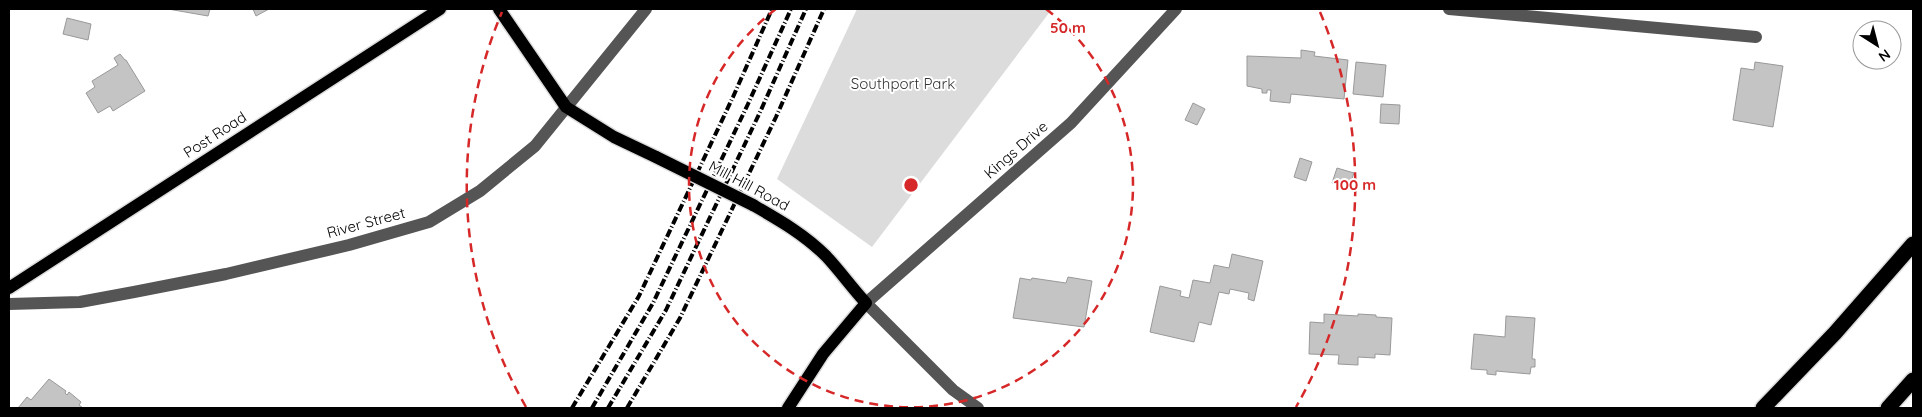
<svg xmlns="http://www.w3.org/2000/svg" width="1922" height="417" font-family="Quicksand,sans-serif">
<rect width="100%" height="100%" fill="#fff"/>
<!-- green -->
<path fill="#dcdcdc" d="M857,9H1052L872,247L777,179Z"/>
<!-- building -->
<g fill="#c4c4c4" stroke="#999">
<path d="M168,9H210L208,16Z"/>
<path d="M253,9H269L256,16Z"/>
<path d="M67,18L91,24L88,40L63,34Z"/>
<path d="M1301,50L1315,52L1314,56L1348,60L1344,99L1291,94L1290,103L1270,101L1271,90H1267V93H1262V89L1247,86V56L1301,58Z"/>
<path d="M120,54L125,60H126L145,91L113,111L110,106L98,113L86,93L95,87L92,81L118,65L114,58Z"/>
<path d="M1356,62L1386,65L1383,97L1353,94Z"/>
<path d="M1755,62L1783,66L1773,127L1733,120L1741,68L1754,70Z"/>
<path d="M1193,103L1205,109L1197,125L1185,120Z"/>
<path d="M1381,104L1400,105L1399,124L1380,123Z"/>
<path d="M1300,158L1312,162L1306,181L1294,177Z"/>
<path d="M1337,168L1354,173L1348,189L1332,183Z"/>
<path d="M1232,254L1263,261L1254,301L1248,299L1249,293L1230,289L1229,294L1219,292L1211,325L1199,322L1194,342L1150,332L1160,286L1181,291L1180,296L1189,298L1193,280L1210,283L1214,265L1229,268Z"/>
<path d="M1068,277L1092,281L1084,327L1013,318L1020,278L1031,280L1032,278L1066,283Z"/>
<path d="M1324,314L1358,316V314L1376,315V317L1392,318L1390,355L1375,354V358L1358,357V365L1338,364L1339,355L1309,354L1310,322L1324,323Z"/>
<path d="M1506,316L1535,318L1532,359H1535V367H1531L1530,374L1496,371V375L1487,374V370L1471,369L1474,334L1505,337Z"/>
<path d="M49,379L66,391L65,393L67,395L69,392L81,402L79,405L83,408H18L27,397L31,400Z"/>
</g>
<g fill="none" stroke-linecap="round" stroke-linejoin="round">
<defs>
<g id="major">
<path d="M499,9L566,107L614,137L656,157"/>
<path d="M753,205C779,220 804,234 826,256C840,271 852,288 866,303L823,354L788,408"/>
<path d="M9,288L440,9"/>
</g>
<g id="highway">
<path d="M1763,408L1835,333L1913,244"/>
<path d="M1888,408L1913,380"/>
</g>
</defs>
<!-- major casing -->
<use href="#major" stroke="#dbdbdb" stroke-width="15"/>
<!-- highway casing -->
<use href="#highway" stroke="#dbdbdb" stroke-width="18"/>
<!-- minor -->
<g stroke="#555" stroke-width="12">
<path d="M1449,9L1756,37"/>
<path d="M9,304L80,302L134,292L226,274L349,245L429,222L480,191L535,146L646,9"/>
<path d="M978,408L953,390L866,303L1071,123L1176,9"/>
</g>
<!-- major -->
<use href="#major" stroke="#000" stroke-width="12"/>
<!-- highway -->
<use href="#highway" stroke="#000" stroke-width="15"/>
<!-- rail -->
<g stroke="#000" stroke-width="4" stroke-dasharray="8 2.5 1 2.5" stroke-linecap="butt">
<path d="M572,408L639,296L733,97L772,9"/>
<path d="M592,408L653,303L748,104L791,9"/>
<path d="M608,408L666,310L761,110L806,9"/>
<path d="M627,408L680,318L776,117L824,9"/>
</g>
<defs>
<path id="major-bridge" d="M656,157L753,205"/>
</defs>
<!-- major-bridge casing -->
<use href="#major-bridge" stroke="#dbdbdb" stroke-width="15" stroke-linecap="butt"/>
<!-- major-bridge -->
<use href="#major-bridge" stroke="#000" stroke-width="12"/>
</g>
<!-- distance rings -->
<g fill="none" stroke="#d62828" stroke-width="2.5" stroke-dasharray="9 6">
<path d="M1046 9A222 222 0 1 1 776 9"/>
<path d="M526 407A444 444 0 0 1 502 12M1320 12A444 444 0 0 1 1296 407"/>
</g>
<g text-anchor="middle" stroke-width="4" stroke-linejoin="round" paint-order="stroke">
<!-- park labels -->
<g font-size="15" fill="#333" stroke="#fff">
<text x="903" y="89">Southport Park</text>
</g>
<!-- street labels -->
<g font-size="15" fill="#000" stroke="#fff">
<text transform="translate(215 135) rotate(-33)" y="5">Post Road</text>
<text transform="translate(1016 150) rotate(-41)" y="5">Kings Drive</text>
<text transform="translate(749 186) rotate(28)" y="5">Mill Hill Road</text>
<text transform="translate(366 223) rotate(-15)" y="5">River Street</text>
</g>
</g>
<circle cx="911" cy="185" r="8" fill="#d62828" stroke="#fff" stroke-width="2.5"/>
<g font-size="15" text-anchor="middle" font-weight="bold" fill="#d62828" stroke="#fff" stroke-width="4" stroke-linejoin="round" paint-order="stroke">
<text x="1068" y="33">50 m</text>
<text x="1355" y="190">100 m</text>
</g>
<!-- border -->
<rect width="1922" height="417" fill="none" stroke="#000000" stroke-width="20"/>
<!-- north arrow -->
<g transform="translate(1877 45) rotate(144)"><circle r="24" fill="#ffffff" stroke="#999999"/>
<path d="M0-4L9 19L0 12L-9 19Z" fill="#000000"/>
<text y="-8" font-size="14" font-weight="bold" text-anchor="middle" fill="#000000">N</text>
</g>
</svg>
